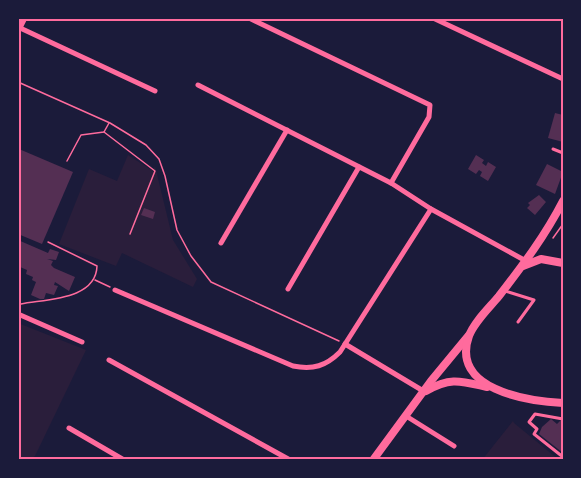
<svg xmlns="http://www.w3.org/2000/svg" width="581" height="478" font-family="Barlow,sans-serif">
<rect width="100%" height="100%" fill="#1b1b3a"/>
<!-- green -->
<g fill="#2a1e3b">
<path d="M128,155L153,171L155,166L173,240L197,279L193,287L122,253L116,266L59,244L89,169L117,181Z"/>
<path d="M18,323L86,350L35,456L29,460H18Z"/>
<path d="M513,421L514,423L559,460H482Z"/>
</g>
<!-- building -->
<g fill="#542f53">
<path d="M555,113L563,115V142L548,138Z"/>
<path d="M19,149L73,172L42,244L18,234Z"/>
<path d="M476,155L484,160L482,163L486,166L488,162L496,167L488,181L480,176L482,172L479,170L476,174L468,169Z"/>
<path d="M547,164L563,172L555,194L536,185Z"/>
<path d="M539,195L546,202L535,215L527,208L530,205L528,203Z"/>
<path d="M144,208L155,212L153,219L141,215Z"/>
<path d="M18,240L48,253L50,249L59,252L56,260L47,259L53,261L51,265L54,268L75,277L69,291L55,282L54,285L58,286L54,295L46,293L44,299H40L31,295L36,282L32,280L33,277L26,274L27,270L20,267L18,272Z"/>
<path d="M551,419L557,424L561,420L563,422V453L539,434L542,427Z"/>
</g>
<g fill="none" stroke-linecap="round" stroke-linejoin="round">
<!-- path -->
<g stroke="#ff6b9d" stroke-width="1.5">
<path d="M18,82L110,123L146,145L159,159L165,176L177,230L191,256L211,282L339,341"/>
<path d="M104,132L155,171L130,234"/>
<path d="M67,161L81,135L104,132L109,123"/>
<path d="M553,238L563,224"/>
<path d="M95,280L110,287"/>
<path d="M21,304C46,299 96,300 97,266L48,242"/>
</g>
<!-- service -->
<g stroke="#ff6b9d" stroke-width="3">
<path d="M553,149L563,153"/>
<path d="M505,291L534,300L518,322"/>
<path d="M563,419L535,414L529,422L537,429L534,434L563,457"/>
</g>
<!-- minor -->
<g stroke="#ff6b9d" stroke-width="5">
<path d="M249,18L430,105L429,117L391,183"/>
<path d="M433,18L563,79"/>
<path d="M18,27L155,91"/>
<path d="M20,28L25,18"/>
<path d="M198,85L391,183L431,209L526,261"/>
<path d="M221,243L287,130"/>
<path d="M288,289L359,167"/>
<path d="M115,290L293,366C313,370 326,366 340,352L431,209"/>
<path d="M18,314L82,342"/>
<path d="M345,344L425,392"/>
<path d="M109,360L290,460"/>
<path d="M406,416L454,446"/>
<path d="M69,428L124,460"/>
</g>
<!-- secondary -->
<g stroke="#ff6b9d" stroke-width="8">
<path d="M426,391C451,377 460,381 487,387"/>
<path d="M373,460L431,381L469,335"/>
</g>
<!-- primary -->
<g stroke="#ff6b9d" stroke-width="8">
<path d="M563,201C545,236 523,265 499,296C490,307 474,322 469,336C450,389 526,401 563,403"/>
<path d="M523,266L541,259L563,263"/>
</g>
</g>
<!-- border -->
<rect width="581" height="478" fill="none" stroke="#1b1b3a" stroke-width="39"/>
<rect x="20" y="20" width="542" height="438" fill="none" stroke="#ff6b9d" stroke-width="2"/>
</svg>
